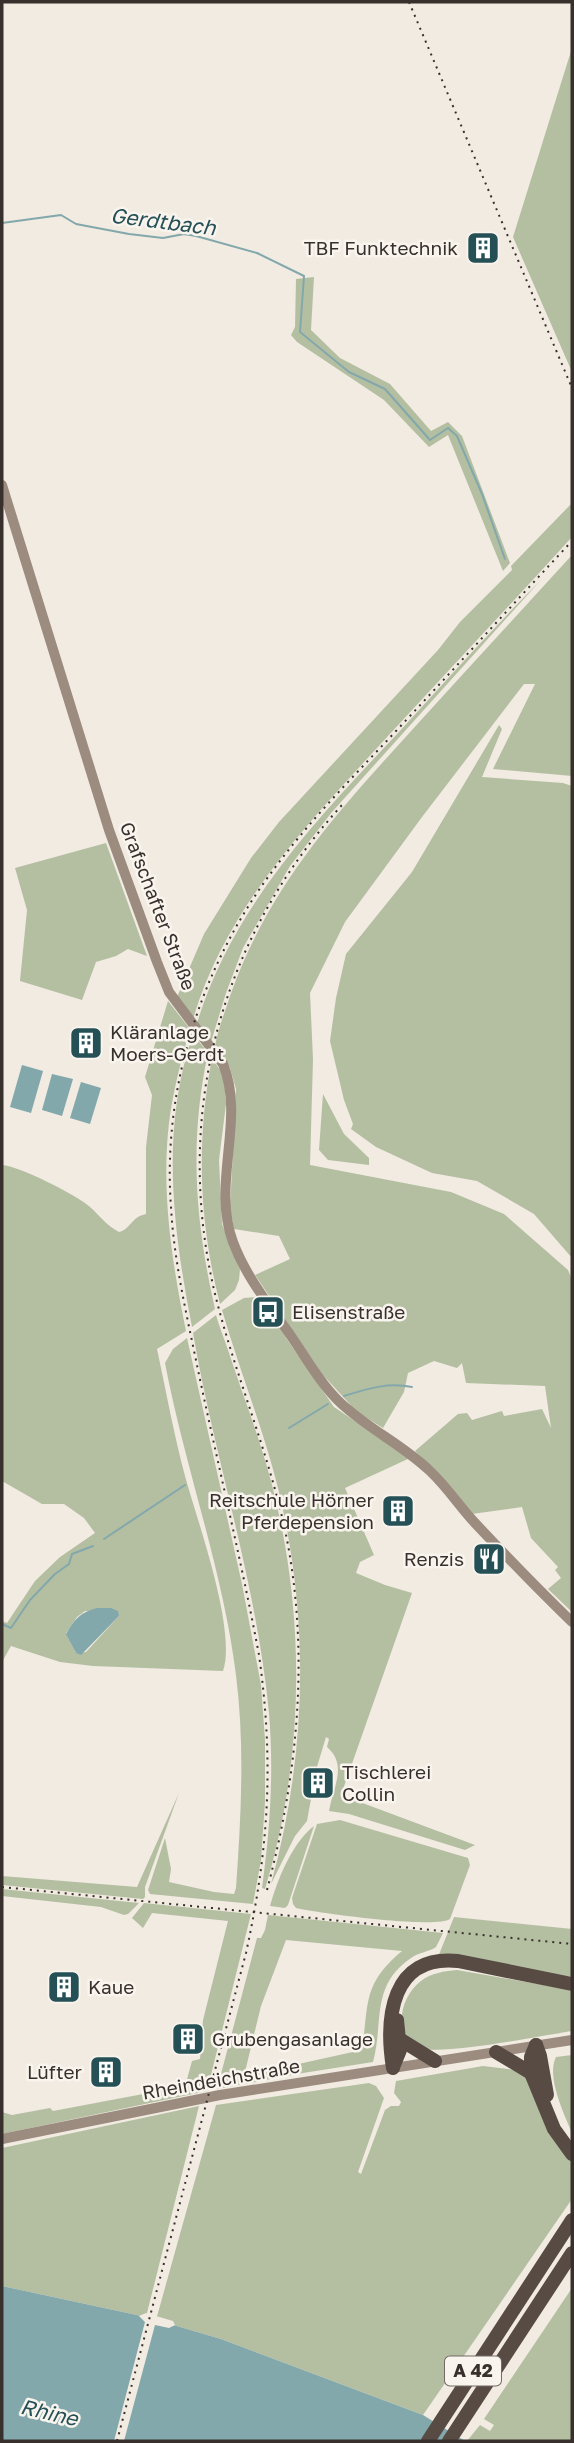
<svg xmlns="http://www.w3.org/2000/svg" width="574" height="2443" font-family="'Golos Text',sans-serif">
<rect width="100%" height="100%" fill="#f1ebe1"/>
<!-- green -->
<g fill="#b4bfa2" fill-rule="evenodd">
<path d="M572,48V372L513,237Z"/>
<path d="M314,277L311,330L340,358L390,384L431,431L448,422L462,436L510,563L503,571L448,435L429,447L384,400L297,342L291,335L295,327L296,279Z"/>
<path d="M572,503V537C511,604 449,670 388,736C310,821 227,905 193,1019L177,997L204,934L251,858L279,822L438,650L460,622L512,570L511,566Z"/>
<path d="M572,555V776L493,769L535,684H524L422,817L345,922L310,993L313,1059L310,1165L451,1192L504,1214L568,1270L572,1280V1612L548,1589L561,1578L555,1570L558,1567L531,1538L522,1507L472,1514L415,1451L458,1414L467,1413L472,1420L502,1411L504,1416L542,1409L551,1428L545,1386L466,1383L462,1363L457,1368L434,1361L408,1373L404,1392L383,1428L357,1412L323,1375L255,1275L290,1259L279,1236L234,1229L230,1209L236,1089L230,1068L215,1046C218,1029 225,1012 230,996C270,882 343,806 422,719C472,664 522,610 572,555Z"/>
<path d="M540,581L332,812L290,866L243,948L226,993L211,1042L197,1023C233,906 316,820 398,733C445,682 491,630 540,581Z"/>
<path d="M499,725L502,729L482,777L563,783L572,786V1258L534,1214L477,1181L432,1173L376,1147L351,1129L353,1124L344,1100L330,1041L336,998L346,954L412,872Z"/>
<path d="M106,843L147,956L128,949L116,956L96,962L82,1000L20,981L27,910L15,868Z"/>
<path d="M168,1001L190,1029C181,1061 173,1091 169,1123C161,1192 172,1263 186,1331L157,1349C166,1391 174,1435 185,1476C197,1520 237,1630 223,1671L93,1666L60,1662L11,1646L2,1662V1621L7,1623L35,1581L60,1557L95,1533L84,1518L64,1504H42L2,1481V1165C19,1166 77,1195 90,1207C100,1216 106,1225 119,1232C130,1230 131,1217 146,1214V1147L152,1095L145,1077ZM85,1611L119,1616L86,1652L76,1653L66,1633L77,1617Z"/>
<path d="M193,1034L208,1053C189,1141 195,1221 215,1309L192,1327C173,1230 160,1130 193,1034Z"/>
<path d="M212,1058L224,1076L226,1104L219,1160L222,1224L240,1269L239,1280L235,1290L220,1304C199,1223 196,1141 212,1058Z"/>
<path d="M323,1094L344,1134L369,1158V1165L328,1160L319,1150Z"/>
<path d="M256,1297L259,1299L334,1407L410,1458L345,1488L374,1555L360,1562L356,1573L385,1585L412,1593L341,1795L475,1845L465,1850L349,1814L329,1811C333,1787 348,1765 327,1747L329,1739L326,1737L313,1780L309,1779L307,1787L313,1788L307,1821L295,1836L271,1884C307,1754 310,1619 278,1488C263,1428 239,1369 222,1310L244,1298Z"/>
<path d="M216,1315C219,1326 224,1338 228,1350C242,1393 259,1436 271,1481C306,1613 305,1757 265,1889L262,1888C270,1830 274,1772 269,1713C257,1585 215,1460 193,1333Z"/>
<path d="M187,1338L242,1584L261,1685L265,1740V1802L261,1860L253,1904L150,1894L148,1890L165,1838L171,1869L169,1882L214,1892L234,1894L236,1888C241,1817 245,1747 236,1675C223,1570 185,1468 165,1363L173,1349Z"/>
<path d="M179,1793L145,1887V1897L143,1899L2,1885V1876L137,1887Z"/>
<path d="M340,1820L468,1858L470,1865L450,1919C436,1929 317,1913 296,1908L293,1904L292,1898L317,1824Z"/>
<path d="M314,1826L288,1905L285,1908L270,1906C277,1881 291,1844 314,1826Z"/>
<path d="M2,1889L139,1903L128,1914L124,1915L101,1907L2,1896Z"/>
<path d="M144,1903L251,1914L207,2091L2,2134V2112L12,2115L50,2108L53,2111L175,2088L184,2090L192,2061L200,2059L203,2020L228,1921L152,1913L143,1928L132,1918Z"/>
<path d="M268,1915L443,1933L436,1947C429,1952 419,1952 411,1958C370,1986 384,2022 373,2062L303,2073L217,2089L257,1938H261L265,1930ZM286,1940L402,1951C362,1984 369,2004 362,2050L244,2076L261,2006Z"/>
<path d="M454,1917L572,1929V1977L438,1957Z"/>
<path d="M457,1970L572,1990V2031C546,2035 440,2056 421,2048C391,2035 400,1997 421,1981C431,1973 445,1971 457,1970Z"/>
<path d="M572,2055V2133C564,2114 546,2076 556,2057Z"/>
<path d="M483,2066L524,2071L561,2146L572,2161V2199L423,2415L221,2339L156,2320L216,2105L369,2083L376,2086L384,2098L358,2172L361,2174L385,2110L391,2106H399L401,2102L394,2093L396,2081Z"/>
<path d="M199,2106L146,2317L2,2286V2148Z"/>
<path d="M572,2288V2441H467L480,2425L490,2431L494,2425L484,2419Z"/>
</g>
<!-- water -->
<g fill="#83a8ac">
<path d="M22,1065L43,1071L31,1113L10,1107Z"/>
<path d="M52,1074L73,1079L62,1116L42,1110Z"/>
<path d="M81,1082L101,1088L90,1124L70,1118Z"/>
<path d="M97,1608H111L118,1611L119,1616L81,1655L76,1653L66,1634C74,1619 81,1612 97,1608Z"/>
<path d="M2,2286L146,2317L221,2339L423,2415L465,2441H2Z"/>
</g>
<!-- pier -->
<path fill="#f1ebe1" d="M146,2313L173,2321L175,2325L169,2328L155,2325L124,2441H114L145,2322L139,2316Z"/>
<g fill="none" stroke-linecap="round" stroke-linejoin="round">
<!-- stream -->
<g stroke="#83a8ac" stroke-width="2">
<path d="M2,223L61,215L76,224L129,234L163,238L184,234L196,236L257,253L304,276L300,332L349,372L385,389L430,440L448,428L457,436L482,494L505,559"/>
<path d="M344,1396C367,1389 387,1382 412,1387"/>
<path d="M289,1428L328,1404"/>
<path d="M104,1539L185,1485"/>
<path d="M2,1624L11,1628L30,1600L55,1574L69,1564L72,1554L93,1546"/>
</g>
<!-- secondary -->
<g stroke="#9c8b7f" stroke-width="10">
<path d="M2,485L109,830L157,962L169,992L223,1064C246,1120 211,1183 233,1242C246,1277 270,1306 291,1336C309,1362 325,1392 350,1411C376,1433 405,1447 430,1471C447,1487 460,1507 475,1523C507,1557 539,1590 572,1622"/>
<path d="M2,2139L220,2095L572,2040"/>
</g>
<!-- highway -->
<g stroke="#584b44" stroke-width="14">
<path d="M401,2040L435,2061"/>
<path d="M536,2045L531,2057V2073L554,2129L572,2154"/>
<path d="M536,2045L540,2056L547,2095"/>
<path d="M496,2052L531,2073"/>
<path d="M393,2067L400,2050L397,2020"/>
<path d="M393,2068C385,2018 391,1954 458,1961L572,1984"/>
<path d="M428,2441L572,2220"/>
<path d="M449,2441L572,2253"/>
</g>
<!-- rail -->
<g stroke="#38302c" stroke-width="2" stroke-dasharray="2 5" stroke-linecap="butt">
<path d="M409,2L572,388"/>
<path d="M2,1887L572,1944"/>
<path d="M267,1890C297,1777 309,1661 288,1545C272,1460 237,1381 216,1298C172,1119 218,941 342,805"/>
<path d="M117,2441L246,1953C269,1847 274,1762 259,1655C241,1559 218,1465 198,1370C187,1316 174,1262 171,1207C162,1088 202,964 274,869C310,820 354,776 396,731C455,668 513,604 572,541"/>
</g>
</g>
<!-- icons -->
<defs>
<symbol id="building-square" viewBox="-11 -11 22 22"><rect x="-9" y="-9" width="18" height="18" rx="4" fill="#255056" stroke="#f9f4ee"/><path d="M-4-6H4V6H1V3H-1V6H-4ZM-2.5-4.3h1.7v1.8h-1.7ZM.8-4.3h1.7v1.8H.8ZM-2.5-1h1.7V.8h-1.7ZM.8-1h1.7V.8H.8Z" fill="#fff"/></symbol>
<symbol id="bus-square" viewBox="-11 -11 22 22"><rect x="-9" y="-9" width="18" height="18" rx="4" fill="#255056" stroke="#f9f4ee"/><path d="M-5-6H5V4H4V6H2V4H-2V6H-4V4H-5ZM-3.5-4V0h7V-4ZM-3.5 1.2v1.5H-2V1.2ZM2 1.2v1.5H3.5V1.2Z" fill="#fff"/></symbol>
<symbol id="restaurant-square" viewBox="-11 -11 22 22"><rect x="-9" y="-9" width="18" height="18" rx="4" fill="#255056" stroke="#f9f4ee"/><path d="M-5-6h1v4h1v-4h1v4h1v-4h1v5L-1.5 .5V6h-2V.5L-5-1ZM5-6V6H3V1.5H1.5Q1.5-4 5-6Z" fill="#fff"/></symbol>
</defs>
<g fill-rule="evenodd">
<use href="#building-square" x="464" y="229" width="38" height="38"/>
<use href="#building-square" x="67" y="1024" width="38" height="38"/>
<use href="#bus-square" x="249" y="1293" width="38" height="38"/>
<use href="#building-square" x="379" y="1492" width="38" height="38"/>
<use href="#restaurant-square" x="470" y="1540" width="38" height="38"/>
<use href="#building-square" x="299" y="1764" width="38" height="38"/>
<use href="#building-square" x="45" y="1968" width="38" height="38"/>
<use href="#building-square" x="169" y="2020" width="38" height="38"/>
<use href="#building-square" x="87" y="2053" width="38" height="38"/>
</g>
<g text-anchor="middle" stroke-width="5" stroke-linejoin="round" paint-order="stroke">
<!-- shield labels -->
<rect fill="#f9f4ee" stroke="#726b66" stroke-width="2" x="445" y="2356.5" width="56" height="29" rx="5"/>
<g font-size="18" font-weight="bold" fill="#38302c">
<text x="473" y="2377">A 42</text>
</g>
<!-- poi labels -->
<g font-size="19" fill="#38302c" stroke="#f9f4ee" text-anchor="start">
<text x="458" y="255" text-anchor="end">TBF Funktechnik</text>
<text x="110" y="1039">Kläranlage<tspan x="110" dy="22">Moers-Gerdt</tspan></text>
<text x="292" y="1319">Elisenstraße</text>
<text x="374" y="1507" text-anchor="end">Reitschule Hörner<tspan x="374" dy="22">Pferdepension</tspan></text>
<text x="464" y="1566" text-anchor="end">Renzis</text>
<text x="342" y="1779">Tischlerei<tspan x="342" dy="22">Collin</tspan></text>
<text x="88" y="1994">Kaue</text>
<text x="212" y="2046">Grubengasanlage</text>
<text x="82" y="2079" text-anchor="end">Lüfter</text>
</g>
<!-- street labels -->
<g font-size="19" fill="#38302c" stroke="#f9f4ee">
<text transform="translate(158 906) rotate(69)" y="7">Grafschafter Straße</text>
<text transform="translate(221 2079) rotate(-10)" y="7">Rheindeichstraße</text>
</g>
<!-- water labels -->
<g font-size="21" font-style="italic" fill="#255056" stroke="#f9f4ee">
<text transform="translate(163 222) rotate(7)" y="7">Gerdtbach</text>
<text transform="translate(49 2413) rotate(13)" y="7">Rhine</text>
</g>
</g>
<!-- border -->
<rect width="574" height="2443" fill="none" stroke="#38302c" stroke-width="7"/>
</svg>
